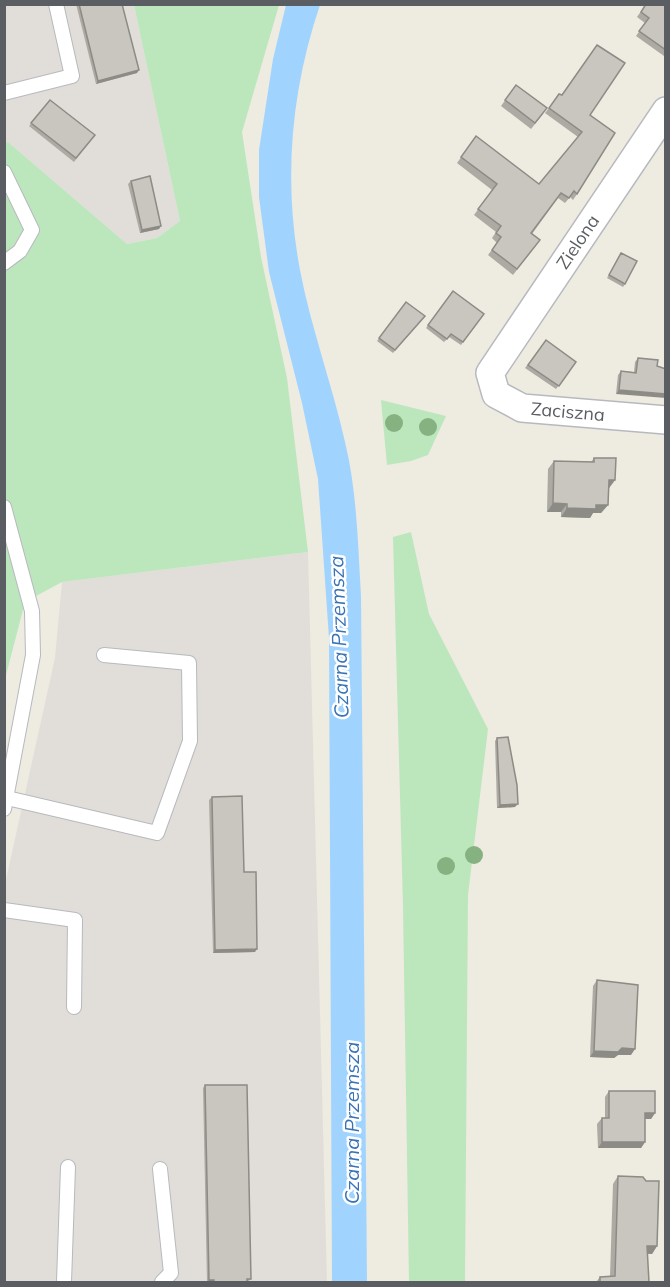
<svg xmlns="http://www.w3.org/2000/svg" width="670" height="1287" font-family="Mulish,sans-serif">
<rect width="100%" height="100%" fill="#eeebe1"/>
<!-- industrial -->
<g fill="#e1ded9">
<path d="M5,5H134L180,221L157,238L127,244L8,142L5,143Z"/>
<path d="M308,552L327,1282H5V884L55,658L62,582Z"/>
</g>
<!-- green -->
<g fill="#bce7bd">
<path d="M134,5H279L242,132L261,257L287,378L308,552L62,582L25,602L5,679V143L8,142L127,244L157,238L180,221Z"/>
<path d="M381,400L446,416L428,455L411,461L387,465Z"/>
<path d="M411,532L429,614L488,729L468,895L465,1282H409L403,907L393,537Z"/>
</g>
<!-- water -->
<path fill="#a0d4ff" d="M286,5H320C291,90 283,181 300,270C311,328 332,384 345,442C357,491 358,545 361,596L367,1282H332L329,638L318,479L302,403L269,272L259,197V150L273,59Z"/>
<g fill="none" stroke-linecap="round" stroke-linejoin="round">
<defs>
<g id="service">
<path d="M4,93L72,76L56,4"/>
<path d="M4,172L32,230L20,251L4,263"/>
<path d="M4,507L32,611L33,655L4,809"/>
<path d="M7,798L157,833L190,741L189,663L104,655"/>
<path d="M4,910L75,920L74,1007"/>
<path d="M160,1169L171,1273L162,1282"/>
<path d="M64,1282L68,1167"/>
</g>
<path id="minor" d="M666,111L490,373L496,394L522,408L666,420"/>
</defs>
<!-- service casing -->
<use href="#service" stroke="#b7b9bf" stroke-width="16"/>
<!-- minor casing -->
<use href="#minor" stroke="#b7b9bf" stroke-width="30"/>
<!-- service -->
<use href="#service" stroke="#fff" stroke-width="14"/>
<!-- minor -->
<use href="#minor" stroke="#fff" stroke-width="27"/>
</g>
<!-- trees -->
<g fill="#86b282">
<circle cx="394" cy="423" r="9"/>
<circle cx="428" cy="427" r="9"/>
<circle cx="474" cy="855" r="9"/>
<circle cx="446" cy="866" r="9"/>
</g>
<!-- wall -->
<g fill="#acaaa3">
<path d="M76,4H122L137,73L96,84Z"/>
<path d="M646,4H666V53L664,56L636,36L645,23L637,17Z"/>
<path d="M516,85L543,114L531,129L501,106Z"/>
<path d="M50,100L95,135L74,162L29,126Z"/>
<path d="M549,108L590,115L577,194L573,200L570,197L565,203L558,198L532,234L540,240L513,275L488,255L497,243L492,238L496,232L474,215L492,190L457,163L476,136L539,184L578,137L545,113Z"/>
<path d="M131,181L159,229L140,233L128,184Z"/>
<path d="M621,253L625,284L623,287L607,278Z"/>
<path d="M453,291L484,314L461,345L449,337L444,342L426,328Z"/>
<path d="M406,302L425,316L393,353L377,341Z"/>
<path d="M546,340L576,362L556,389L525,368Z"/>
<path d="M638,358L658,360L616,394L618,375L621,371L634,372L635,362Z"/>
<path d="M594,458L615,480L609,488L608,505L601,513H593L590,518L561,517V512H547L548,469L554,461L591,462Z"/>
<path d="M497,738L515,807L497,808L495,741Z"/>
<path d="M212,797L244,872L255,952L213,953L209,800Z"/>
<path d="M597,980L631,1055H618L614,1058L590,1057L593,986Z"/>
<path d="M205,1085L251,1279L247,1282H207L203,1088Z"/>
<path d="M609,1091L655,1113L651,1119H645V1142L641,1148H598L597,1124L602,1118H605V1097Z"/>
<path d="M618,1176L657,1246L652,1254H647L649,1282H596L600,1277L610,1276L613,1184Z"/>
</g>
<!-- shaded-wall -->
<g fill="#8c8b85">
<path d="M139,70L137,73L96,84L98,81Z"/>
<path d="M161,226L159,229L140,233L142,230Z"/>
<path d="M619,390L666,394V398L616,394Z"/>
<path d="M609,480H615L609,488Z"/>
<path d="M553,503L567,504L561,512H547Z"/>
<path d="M596,505H608L601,513H593L590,518L561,517L567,508Z"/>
<path d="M518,804L515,807L497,808L500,805Z"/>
<path d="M257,949L255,952L213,953L215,950Z"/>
<path d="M622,1048L635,1049L631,1055H618L614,1058L590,1057L594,1051Z"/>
<path d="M645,1113H655L651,1119H641Z"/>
<path d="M602,1142H645L641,1148H598Z"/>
<path d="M647,1246H657L652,1254L641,1253Z"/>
<path d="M209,1280H214L212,1282H207Z"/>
</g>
<!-- building -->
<g fill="#c8c6be" stroke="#8c8b85" stroke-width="1.5">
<path d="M79,4H122L139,70L98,81Z"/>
<path d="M646,4H666V50L639,31L649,18L641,12Z"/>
<path d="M597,45L625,63L590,115L615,133L577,194L574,191L569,198L561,193L531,233L540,240L517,269L492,250L501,237L496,233L501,226L478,209L497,184L461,157L476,136L539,184L582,132L549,108L559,94L562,95Z"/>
<path d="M516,85L547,108L535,123L505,100Z"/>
<path d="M50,100L95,135L76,158L31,123Z"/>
<path d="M150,176L161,226L142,230L131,181Z"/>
<path d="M621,253L637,261L625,284L609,275Z"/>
<path d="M453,291L484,314L463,342L451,334L447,339L428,325Z"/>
<path d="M406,302L425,316L395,350L379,338Z"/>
<path d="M546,340L576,362L559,386L528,365Z"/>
<path d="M638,358L658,360L657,366L666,369V394L619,390L621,371L636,373Z"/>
<path d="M594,458H616L615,480H609L608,505H596V509L567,508V504L553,503L554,461L594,462Z"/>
<path d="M508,737L517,785L518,804L500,805L497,738Z"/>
<path d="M242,796L244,872H256L257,949L215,950L212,797Z"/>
<path d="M597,980L638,985L635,1049L622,1048L618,1052L594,1051Z"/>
<path d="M205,1085H247L251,1279H247V1282H214V1280H209Z"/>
<path d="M609,1091H655V1113H645V1142H602V1118H609Z"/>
<path d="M618,1176L643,1177L646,1181H659L657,1246H647L649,1282H600V1277L615,1276Z"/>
</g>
<g text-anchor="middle" stroke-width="5" stroke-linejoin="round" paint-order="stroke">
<!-- street labels -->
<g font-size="18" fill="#5a5e63" stroke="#fff">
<text transform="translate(578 242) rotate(-56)" y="6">Zielona</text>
<text transform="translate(568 412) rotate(5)" y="6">Zaciszna</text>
</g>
<!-- water labels -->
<g font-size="20" font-style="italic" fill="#3973b6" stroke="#fff">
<text transform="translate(339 637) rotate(-92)" y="7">Czarna Przemsza</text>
<text transform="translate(352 1123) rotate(-90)" y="7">Czarna Przemsza</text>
</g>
</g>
<!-- border -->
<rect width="670" height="1287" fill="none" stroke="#5a5e63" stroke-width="12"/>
</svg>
